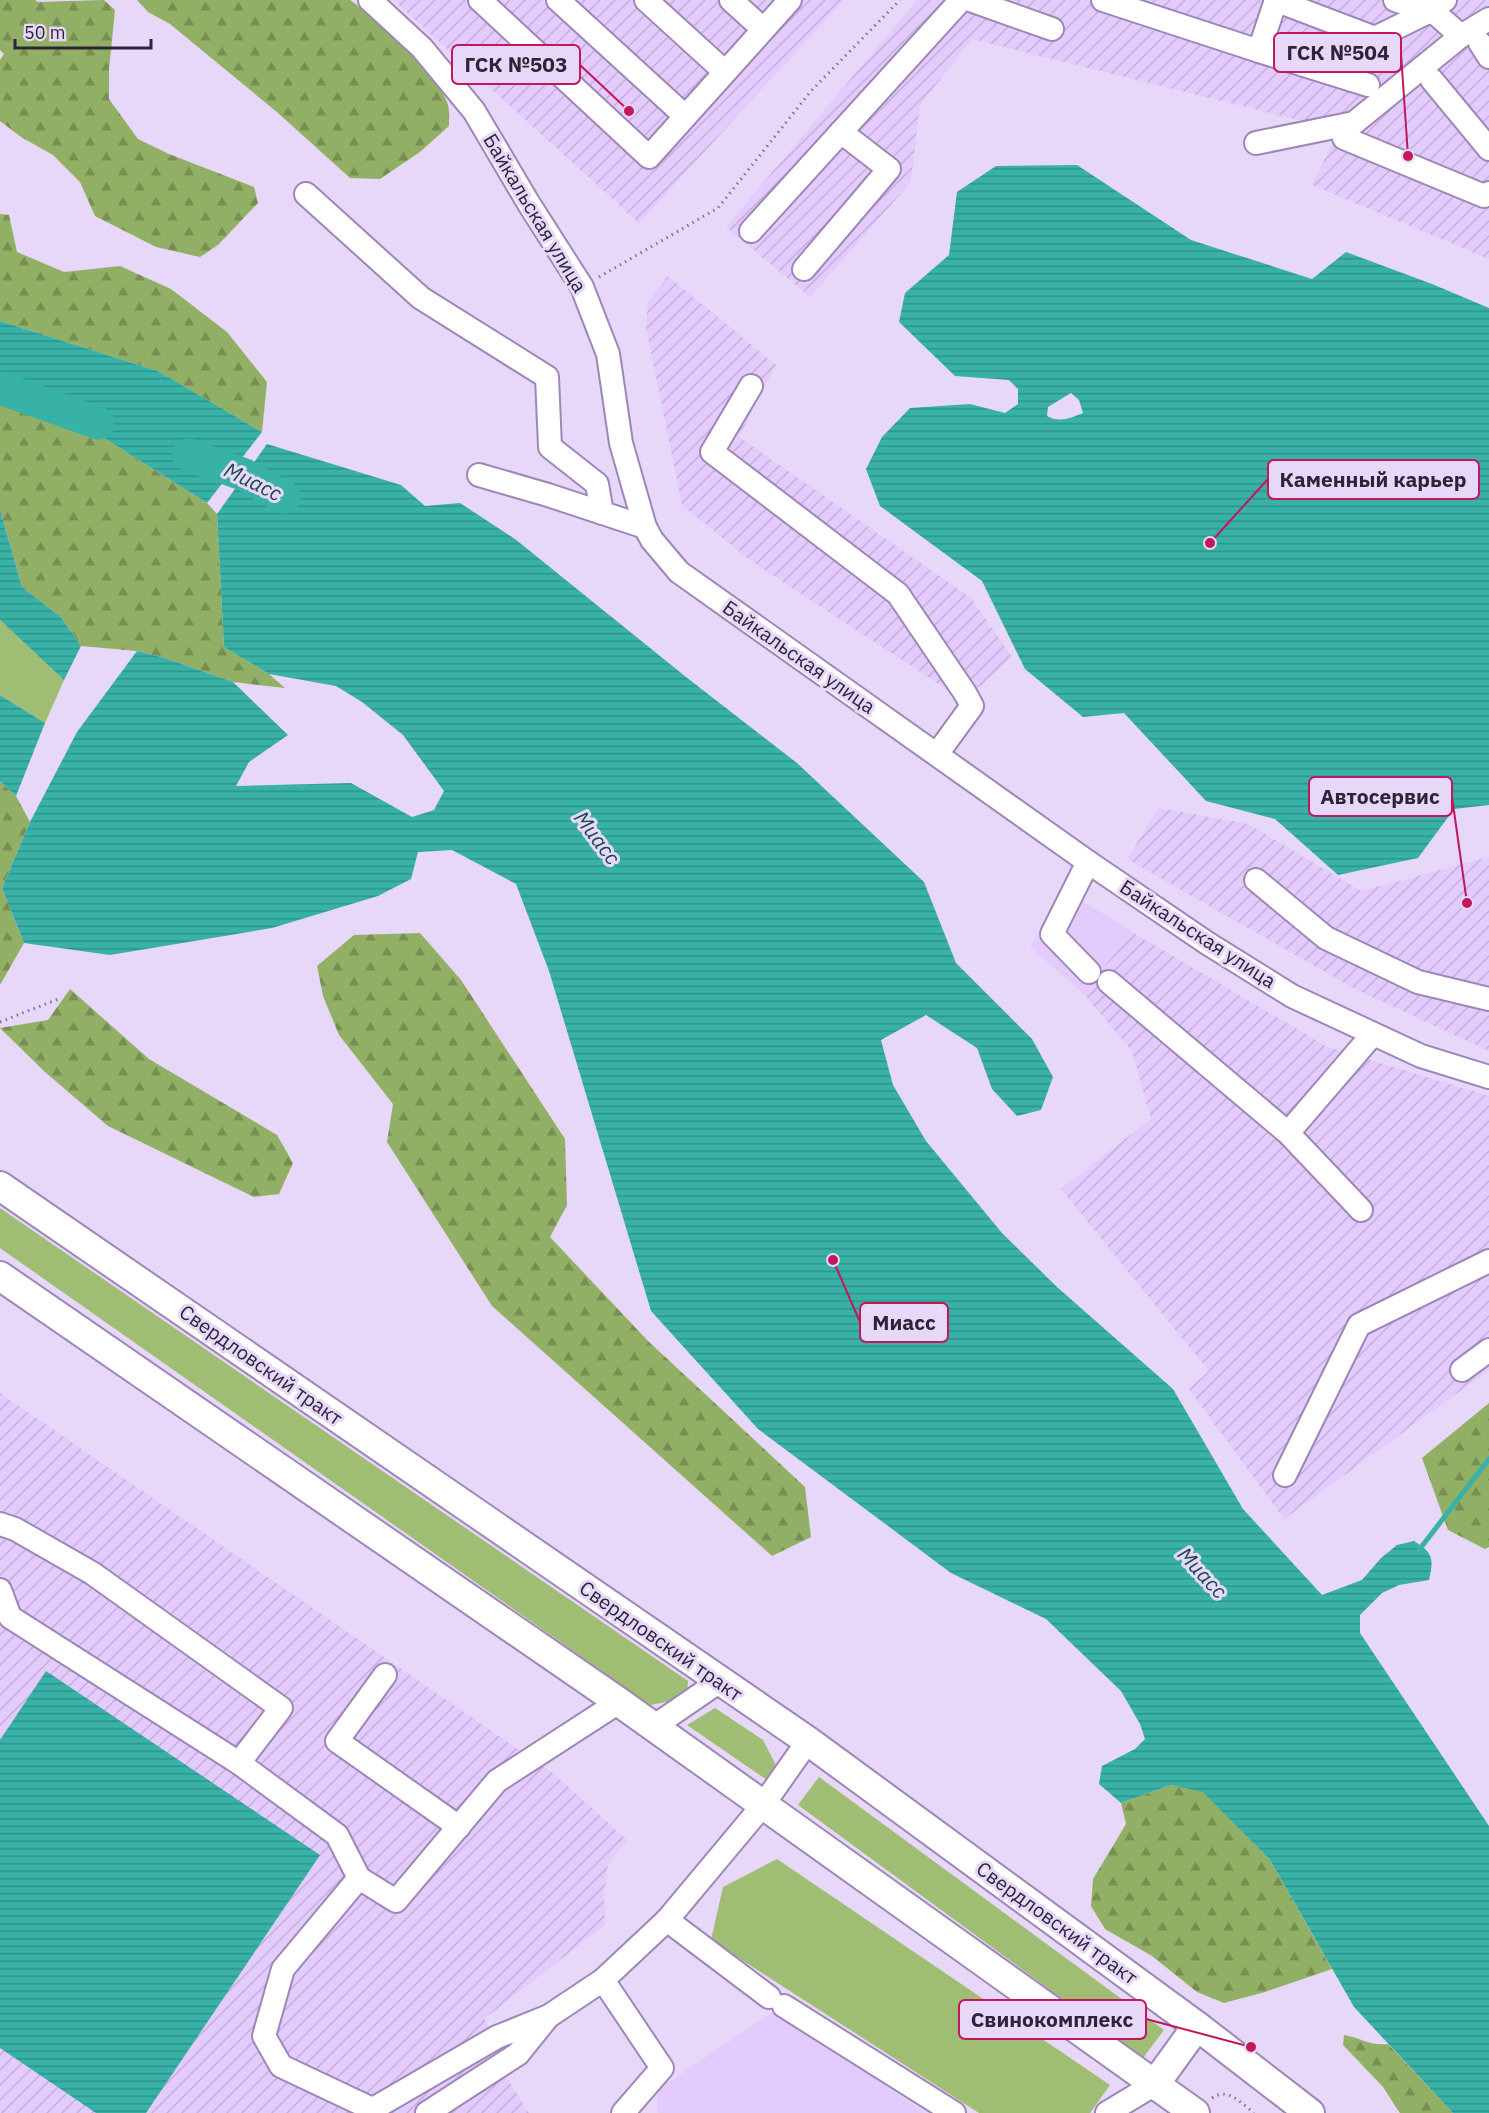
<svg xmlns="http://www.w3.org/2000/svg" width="1489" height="2113" font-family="'IBM Plex Sans',sans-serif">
<defs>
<pattern id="industrial-furrows" width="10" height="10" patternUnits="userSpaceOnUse" patternTransform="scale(1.5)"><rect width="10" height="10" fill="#e4cbfd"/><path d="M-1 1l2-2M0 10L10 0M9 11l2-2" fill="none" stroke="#c4aeda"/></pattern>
<pattern id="forest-firs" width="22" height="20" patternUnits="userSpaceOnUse" patternTransform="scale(1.5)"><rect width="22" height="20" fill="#92b065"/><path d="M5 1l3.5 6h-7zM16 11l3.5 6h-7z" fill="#788f54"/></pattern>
<pattern id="water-rules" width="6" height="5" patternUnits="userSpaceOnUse" patternTransform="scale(1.5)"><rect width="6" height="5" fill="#38b2a7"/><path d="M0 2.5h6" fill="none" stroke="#309189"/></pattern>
</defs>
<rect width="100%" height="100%" fill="#e7d7f8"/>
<!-- built -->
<g fill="#e4cbfd">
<path d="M1065,890L1132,932L1083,993L1030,947Z"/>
<path d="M776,2010L925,2113H658L657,2090Z"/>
</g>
<!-- industrial -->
<g fill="url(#industrial-furrows)">
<path d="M393,0H844L639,223Z"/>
<path d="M917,0H1489V259L1312,185L1339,130L972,39L920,105L911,182L810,297L726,227Z"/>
<path d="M668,276L776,365L739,437L971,598L1012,657L981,686L957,696L751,561L682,505L646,327L648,302Z"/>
<path d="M1159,808L1248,824L1361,891L1489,857V1051L1355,989L1127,859Z"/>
<path d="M1132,932L1328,1047L1489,1096V1370L1284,1519L1189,1389L1209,1371L1061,1189L1151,1119L1132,1051L1083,993Z"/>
<path d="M0,1393L554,1774L627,1840L608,1864L604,1896L605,1925L484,2019L505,2048L493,2056L529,2113H0Z"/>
</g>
<!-- grass -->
<g fill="#9fbe73">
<path d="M0,620L64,680L45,723L0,695Z"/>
<path d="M0,1208L688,1681L687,1698L650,1705L0,1248Z"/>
<path d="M715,1708L763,1740L778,1769L767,1780L687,1725Z"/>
<path d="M819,1777L1164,2030L1143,2058L798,1805Z"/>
<path d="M777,1859L1110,2085L1090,2113H979L711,1940L723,1887Z"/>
</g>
<!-- forest -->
<g fill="url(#forest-firs)">
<path d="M0,0H35L38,2L104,0L115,10L109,69V99L138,139L169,154L254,187L258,203L218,245L200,257L156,247L95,216L80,182L53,155L21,137L0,121V60L4,54L0,50Z"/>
<path d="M137,0H350C376,18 437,74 447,102C450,109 449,119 449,126L420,152L380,179L350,178L278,113L170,24L148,12Z"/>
<path d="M0,214L9,215L17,252L64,272L120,266L171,289L227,332L267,382L262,432L158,371L0,321Z"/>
<path d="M0,385L34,394L207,503L217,514L224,647L269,674L285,688L233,682L165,658L137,651L81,646L61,617L22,587L0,510Z"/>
<path d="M0,781L16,796L30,822L2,888L24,943L0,985Z"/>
<path d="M420,933L461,980L565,1139L567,1205L550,1237L648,1341L805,1487L811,1537L772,1556L492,1306L387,1142L393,1104L339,1035L323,996L317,966L354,935Z"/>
<path d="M70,989L149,1059L277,1135L293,1163L279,1194L254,1197L108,1126L45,1072L0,1028L48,1020Z"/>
<path d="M1489,1403V1547L1485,1549L1448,1530L1422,1458Z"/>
<path d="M1171,1785L1203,1791L1270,1860L1332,1969L1265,1992L1224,2003L1197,1992L1152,1956L1105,1929L1091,1906L1093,1879L1126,1824L1121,1803Z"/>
<path d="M1344,2035C1362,2038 1368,2046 1388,2044L1453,2113H1400L1383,2087L1343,2045Z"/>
</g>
<!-- water -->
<g fill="url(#water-rules)" fill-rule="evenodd">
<path d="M1077,165L1191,240L1312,279L1346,252L1432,284L1489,308V805L1454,809L1418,858L1338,875L1275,819L1206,801L1124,713L1083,717L1025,669L982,581L880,506L866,469L882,437L910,408L970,404L1005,413L1018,404V389L1009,380L955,376L899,322L905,293L949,255L957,192L996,166ZM1071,393L1079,400L1083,413C1071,418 1059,423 1047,416L1048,407Z"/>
<path d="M0,321L158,371L262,432L207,503L34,394L0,385Z"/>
<path d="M267,444L401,485L425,506L460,503L515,539L686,677L797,763L924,882L956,963L1032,1039L1053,1077L1041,1110L1017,1116L992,1089L977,1048L926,1015L881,1040L893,1085L926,1141L1002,1233L1057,1287L1173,1389L1243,1509L1322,1595L1362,1580L1381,1558L1397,1545L1414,1541C1433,1553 1434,1558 1429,1580L1399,1585L1382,1593L1360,1615V1633L1489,1826V2113H1453L1354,2007L1270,1860L1203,1792L1171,1785L1121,1803L1099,1784L1102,1766L1135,1749L1145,1739L1140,1724L1121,1691L1046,1619L951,1573L758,1429L651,1311L549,971L516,884L452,850L418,852L411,879L378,896L272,928L110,955L24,943L2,888L30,822L77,732L137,651L165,658L233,682L288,735L249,762L236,786L351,783L412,817L434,810L444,791L403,735L362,702L336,686L269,674L224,647L217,514Z"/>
<path d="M0,510L22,587L61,617L81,646L64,680L0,620Z"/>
<path d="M0,695L45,723L16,796L0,781Z"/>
<path d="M46,1671L320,1855L146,2113H96L0,2048V1740Z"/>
</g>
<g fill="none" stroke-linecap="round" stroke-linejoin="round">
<!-- stream -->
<path stroke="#38b2a7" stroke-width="5" d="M1419,1550L1489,1459"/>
<!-- river -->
<g stroke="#38b2a7" stroke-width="33">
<path d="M0,388L98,423"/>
<path d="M189,455L245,475L284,497"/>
</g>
<defs>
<g id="minor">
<path d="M370,0L422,48L474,111L529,204L582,287L608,354L621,443L645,527L652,540L679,572L1088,862L1207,943L1292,996L1421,1056L1489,1077"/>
<path d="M480,0L649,157L790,0"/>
<path d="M558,0L685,116"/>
<path d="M646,0L725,72"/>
<path d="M731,0L763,29"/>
<path d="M970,0L1052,29"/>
<path d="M1103,0L1259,51L1276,0"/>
<path d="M1275,0L1375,38L1428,12L1445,0"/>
<path d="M1395,0L1436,14L1461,36L1489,19"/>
<path d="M1480,43L1489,57"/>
<path d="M1259,51L1368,85"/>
<path d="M1432,80L1489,149"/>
<path d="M1344,138L1484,196L1489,193"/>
<path d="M1256,143L1354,123L1461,36"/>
<path d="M306,194L421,298L547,377L550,447L597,484L602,513"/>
<path d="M751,231L961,0"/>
<path d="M804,269L889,169L841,132"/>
<path d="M751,386L712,452L898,594L965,693L972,706L937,754"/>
<path d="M479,475L548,495L645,527"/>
<path d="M1088,862L1052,934L1089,972"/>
<path d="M1256,880L1326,938L1418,982L1489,999"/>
<path d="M1109,982L1288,1133L1361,1210"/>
<path d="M1288,1133L1373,1034"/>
<path d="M1462,1370L1489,1350"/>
<path d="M1285,1475L1359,1325L1489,1261"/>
<path d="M0,1524L15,1529L92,1573L281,1708L239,1763"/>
<path d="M0,1590L10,1617L239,1763L337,1835L359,1878L396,1901L497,1781L619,1702"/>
<path d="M385,1675L337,1741L459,1827"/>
<path d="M653,1727L720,1681"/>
<path d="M359,1878L283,1969L264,2036L281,2066L372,2109"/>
<path d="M667,1920L769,1997"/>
<path d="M603,1980L662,2068L623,2113"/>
<path d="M784,2006L954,2113"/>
<path d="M366,2113L497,2037L549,2016L603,1980L667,1920L763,1805L808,1741"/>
<path d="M427,2113L518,2054L547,2018"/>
<path d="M1107,2113L1155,2084"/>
</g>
<g id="major">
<path d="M0,1186L808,1741L1197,2026L1310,2113"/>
<path d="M0,1276L619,1702L1195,2113"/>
<path d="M1155,2084L1197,2026"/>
</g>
</defs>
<!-- minor casing -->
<use href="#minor" stroke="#9f86ba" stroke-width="26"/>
<!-- major casing -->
<use href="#major" stroke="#9f86ba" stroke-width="32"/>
<!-- path -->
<g stroke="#827590" stroke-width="3" stroke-dasharray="1.5 4.5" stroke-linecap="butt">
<path d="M599,277L718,208L811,91L900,0"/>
<path d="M0,1022L61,998"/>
<path d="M1212,2098C1228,2087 1241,2103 1254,2113"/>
</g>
<!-- minor -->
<use href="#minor" stroke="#fff" stroke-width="22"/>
<!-- major -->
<use href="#major" stroke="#fff" stroke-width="28"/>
</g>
<g text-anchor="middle" stroke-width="6" stroke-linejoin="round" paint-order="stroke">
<!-- street labels -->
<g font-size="20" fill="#2e2439" stroke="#e7d7f8">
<text transform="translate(535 213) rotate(59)" y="7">Байкальская улица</text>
<text transform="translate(799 657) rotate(35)" y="7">Байкальская улица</text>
<text transform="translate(1198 934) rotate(33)" y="7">Байкальская улица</text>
<text transform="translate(261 1365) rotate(35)" y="7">Свердловский тракт</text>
<text transform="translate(661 1641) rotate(35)" y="7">Свердловский тракт</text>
<text transform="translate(1057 1923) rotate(36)" y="7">Свердловский тракт</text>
</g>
<!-- water labels -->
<g font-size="21" font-style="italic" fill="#184b47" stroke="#e7d7f8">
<text transform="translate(253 482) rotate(26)" y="7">Миасс</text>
<text transform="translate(597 838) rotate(53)" y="7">Миасс</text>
<text transform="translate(1202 1573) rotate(47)" y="7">Миасс</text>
</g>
</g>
<!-- callouts -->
<path fill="none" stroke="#c2185b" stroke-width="2" d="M1408 156L1401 53M629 111L580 65M1210 543L1268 479M1467 903L1452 797M833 1260L860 1322M1251 2047L1146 2019"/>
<g fill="#c2185b" stroke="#e7d7f8" stroke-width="2">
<circle cx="1408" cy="156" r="6"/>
<circle cx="629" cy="111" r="6"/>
<circle cx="1210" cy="543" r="6"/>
<circle cx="1467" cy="903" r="6"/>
<circle cx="833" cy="1260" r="6"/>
<circle cx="1251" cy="2047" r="6"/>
</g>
<g fill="#e7d7f8" stroke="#c2185b" stroke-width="2">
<rect x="1274" y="33" width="127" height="39" rx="6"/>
<rect x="452" y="45" width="128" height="39" rx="6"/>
<rect x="1268" y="460" width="211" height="39" rx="6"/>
<rect x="1309" y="777" width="143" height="39" rx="6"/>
<rect x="860" y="1303" width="88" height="39" rx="6"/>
<rect x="959" y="2000" width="187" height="39" rx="6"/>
</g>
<g font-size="21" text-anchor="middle" font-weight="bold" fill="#2e2439">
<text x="1338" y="60">ГСК №504</text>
<text x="516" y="72">ГСК №503</text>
<text x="1373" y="487">Каменный карьер</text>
<text x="1380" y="804">Автосервис</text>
<text x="904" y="1330">Миасс</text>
<text x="1052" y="2027">Свинокомплекс</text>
</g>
<!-- scale -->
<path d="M15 39v9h136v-9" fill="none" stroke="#2e2439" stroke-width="3"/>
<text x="24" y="39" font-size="18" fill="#2e2439" stroke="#e7d7f8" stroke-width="4.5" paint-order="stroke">50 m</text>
</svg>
